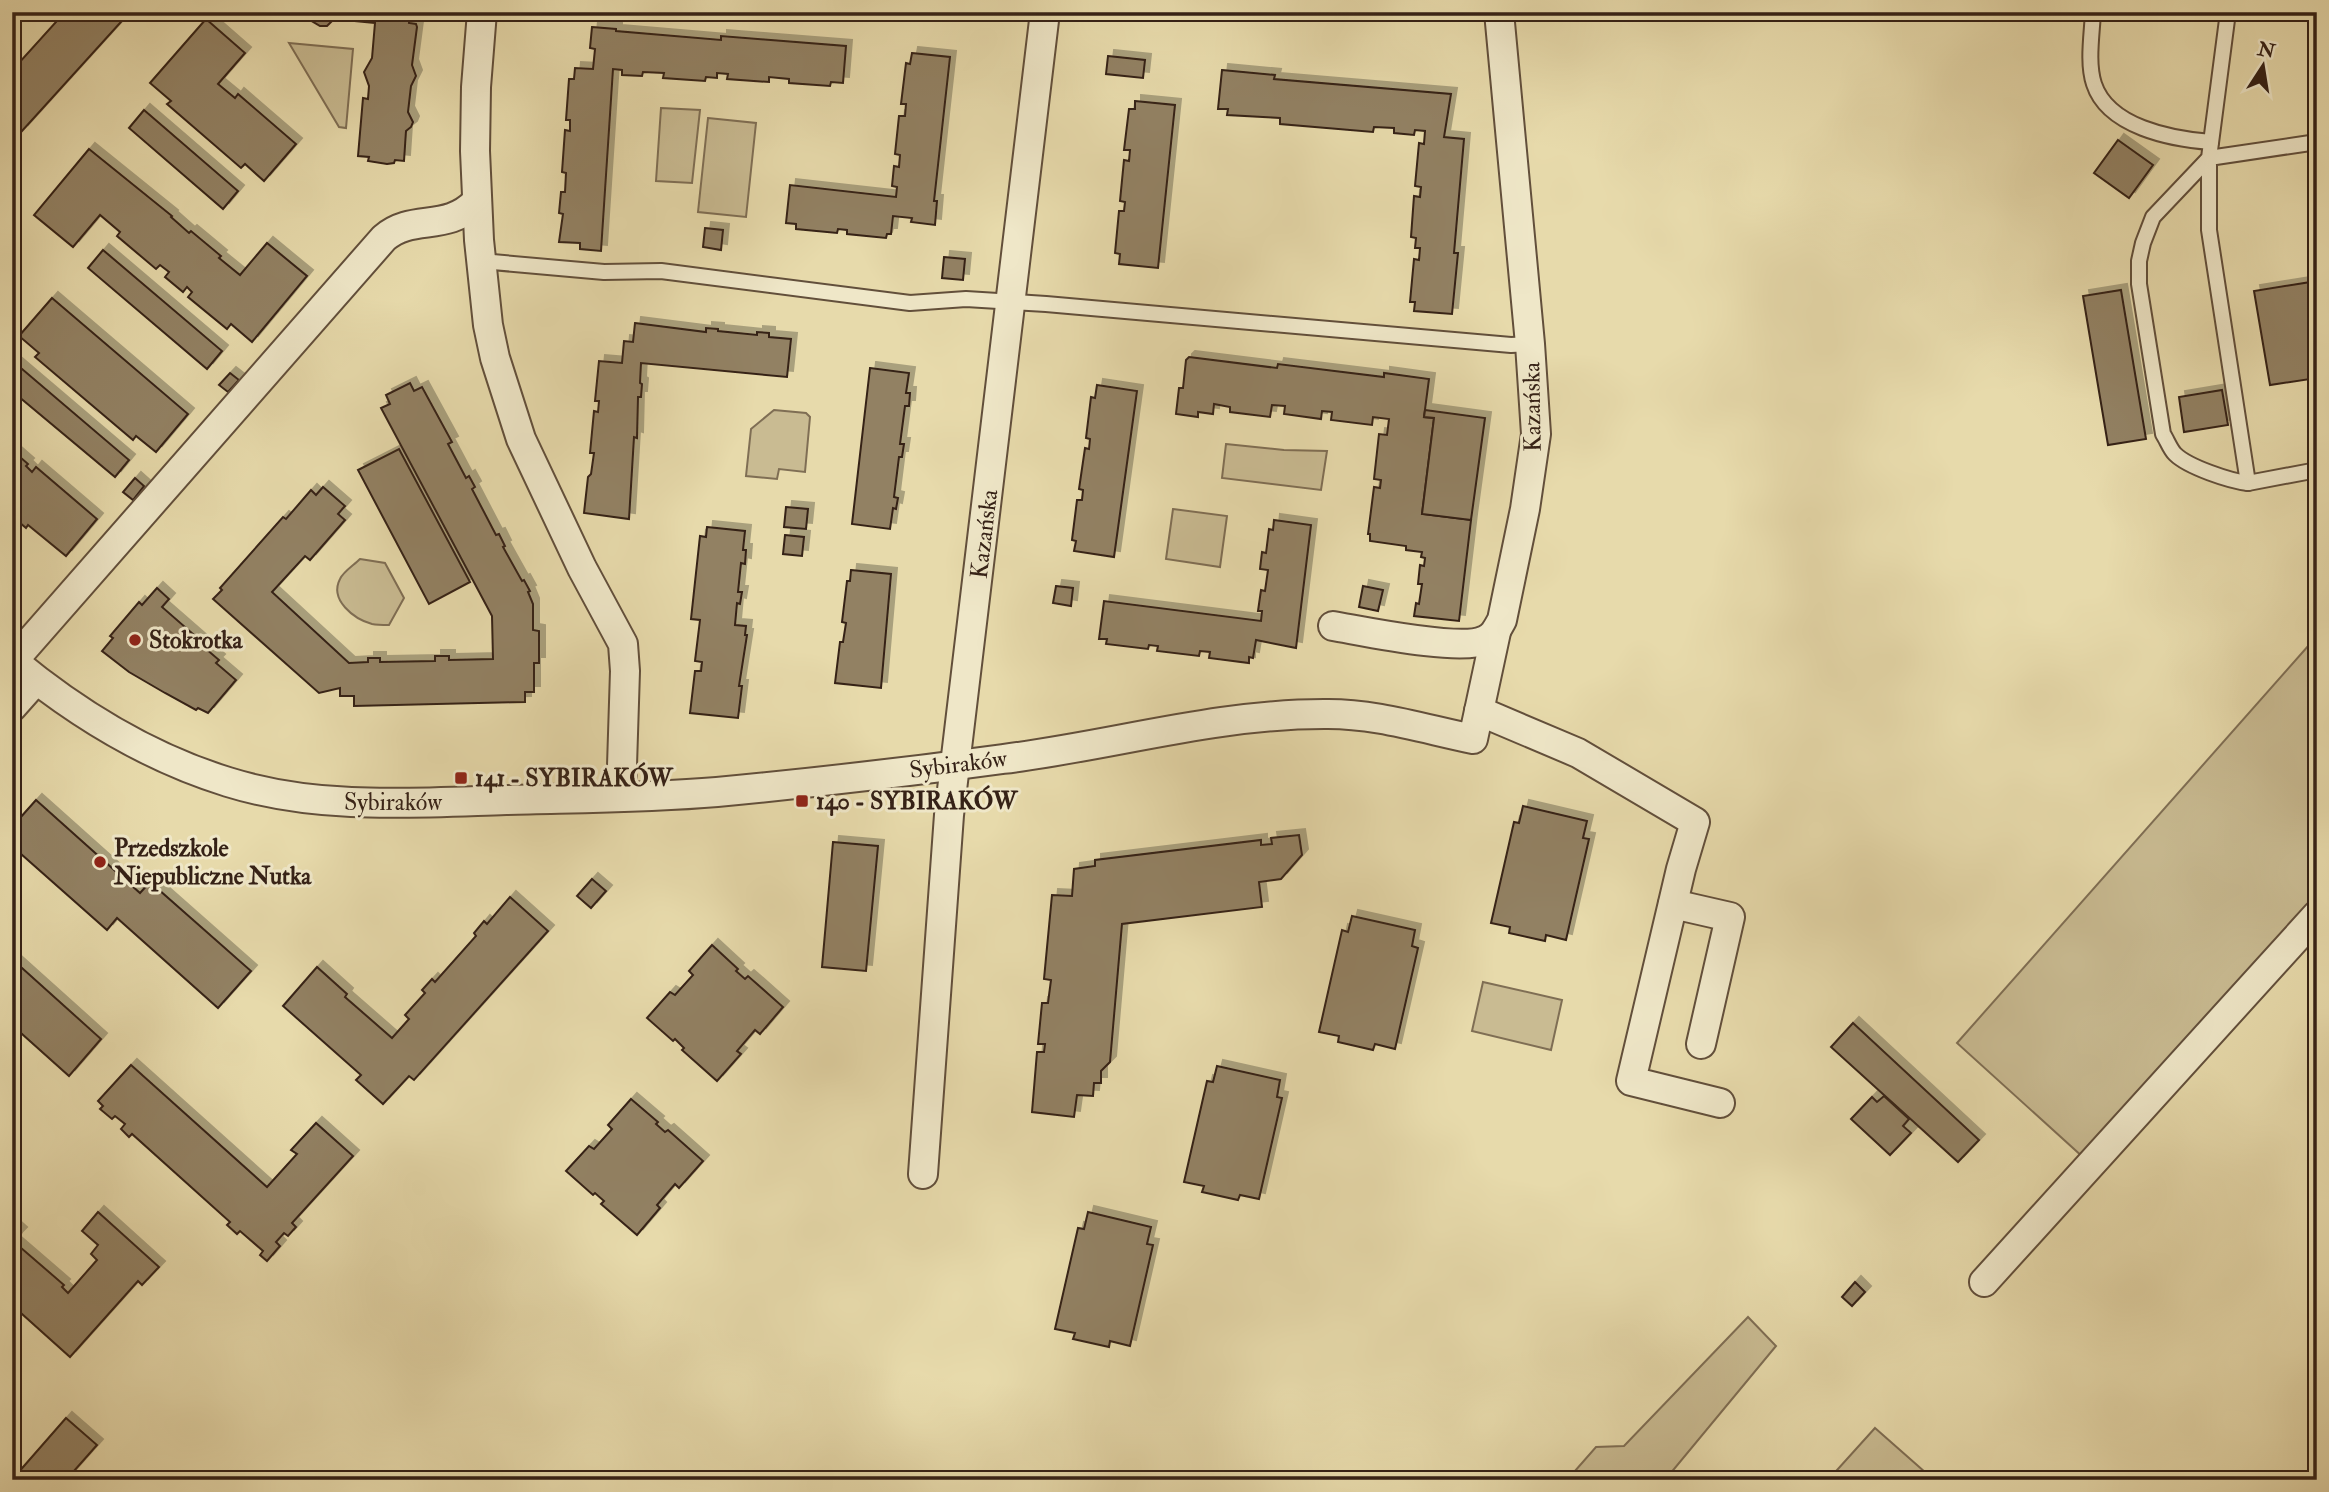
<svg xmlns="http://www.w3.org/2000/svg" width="2329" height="1492" font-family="'IM FELL Double Pica',serif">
<defs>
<filter id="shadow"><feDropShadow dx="6" dy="-6" stdDeviation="0" flood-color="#0004"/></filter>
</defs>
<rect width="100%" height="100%" fill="#e7daab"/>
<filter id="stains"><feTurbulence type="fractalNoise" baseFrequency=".00286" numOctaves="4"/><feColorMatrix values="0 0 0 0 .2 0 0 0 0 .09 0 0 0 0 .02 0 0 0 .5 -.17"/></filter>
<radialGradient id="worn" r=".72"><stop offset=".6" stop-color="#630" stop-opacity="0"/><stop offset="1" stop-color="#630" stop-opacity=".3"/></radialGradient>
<!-- green -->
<g fill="#c9bb92" stroke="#7f6e54" stroke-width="2">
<path d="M289,43L353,49L346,128L339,127Z"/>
<path d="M661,108L700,110L692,183L656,181Z"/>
<path d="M708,118L756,123L746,217L698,212Z"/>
<path d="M774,410L806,413L810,417L805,472L779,469L777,479L746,476L751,429Z"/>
<path d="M1226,444L1284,450L1327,451L1321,490L1222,478Z"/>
<path d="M1173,509L1227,516L1220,567L1166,559Z"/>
<path d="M360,559L385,563L404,598L389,625C384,625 377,625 372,624C354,619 329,600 340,579C343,572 354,565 360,559Z"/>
<path d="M2317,636V898L2084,1158L1957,1043Z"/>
<path d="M1483,982L1562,1000L1551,1050L1472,1031Z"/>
<path d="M1748,1317L1776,1346L1665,1480H1567L1596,1447L1624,1446Z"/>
<path d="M1875,1428L1934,1480H1828Z"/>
</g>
<!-- building -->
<g fill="#928163" stroke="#352116" stroke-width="2" filter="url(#shadow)">
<path d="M65,12H130L22,131L18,127L12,134V75L20,67L17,65Z"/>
<path d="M297,12H410L409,23L416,24L417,27L412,65L416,76L411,86L408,112L413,122L411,127L406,131L404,161L395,160L394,163L387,164L368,161L369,157L358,156L363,98L368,99L369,86L364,72L372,58L375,23L334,19L327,26H320L310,20L309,16L297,15Z"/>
<path d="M206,19L245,53L218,84L235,98L238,94L296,144L264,181L245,164L241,168L167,104L171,101L150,83Z"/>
<path d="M592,27L616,29V31L721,40V36L846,46L843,83L831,82L830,86L789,83V79L769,77V82L727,79L728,74L717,73V78L706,77L705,81L663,78L664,73L643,72L642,76L622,75V70L613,69L601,251L580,249V243L559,242L563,214L559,213L561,192H565L566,173L562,172L565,130L570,131V120H566L569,79H574L575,68L593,69L595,49L590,48Z"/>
<path d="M912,53L950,57L934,201H937L935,225L911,222L912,218L893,216L891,234H887L886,238L847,234V230L838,229L837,233L796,229V224L786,223L790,185L896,197L897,187L892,186L894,166L899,167L900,155L895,154L899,116H905L906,104H901L906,63L910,64Z"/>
<path d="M1108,56L1145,60L1143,78L1106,74Z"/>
<path d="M1222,70L1275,75L1274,79L1451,94L1444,137L1464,139L1454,253H1458L1452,314L1414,311L1415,302H1410L1414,259L1419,260L1420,248H1415L1416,238L1411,237L1414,196L1420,197L1421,187L1415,186L1419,143L1424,144L1425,131L1415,130L1414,135L1394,133V128L1374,127L1373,132L1280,124V118L1227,115L1228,109H1218Z"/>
<path d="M1135,101L1175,105L1158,268L1119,264L1120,254L1115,253L1119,211H1124L1125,202L1120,201L1124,160L1129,161L1130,150H1124L1129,109H1135Z"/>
<path d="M144,110L238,191L223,209L129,128Z"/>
<path d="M2118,140L2153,165L2129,198L2094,173Z"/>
<path d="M89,149L172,216L171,217L189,233L191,231L221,256L219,258L240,275L267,243L307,276L252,342L231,324L227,329L188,297L192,292L187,287L183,292L165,277L169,272L160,265L156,269L117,236L120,232L100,215L73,247L34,215Z"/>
<path d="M705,228L723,230L721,250L703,247Z"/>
<path d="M103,250L222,351L207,369L88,268Z"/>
<path d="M944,257L965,259L963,280L942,278Z"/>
<path d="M2317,281V378L2270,385L2254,291Z"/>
<path d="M2121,290L2146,439L2108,445L2083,296Z"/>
<path d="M52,298L188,414L156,452L136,436L133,440L35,357L39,353L19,336Z"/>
<path d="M635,323L706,332V328L718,329V331L757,335V332L769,333V337L791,339L787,377L641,363L640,383L642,384L641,397H638L637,438L634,437L629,519L584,513L588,477L591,474L594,453H590L594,411L598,412L599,401H595L599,361L622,363L624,341L633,342Z"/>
<path d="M1189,357L1277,368L1278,364L1384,377V373L1429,379L1424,417L1434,418L1422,514L1471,520L1459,621L1414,616L1416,603L1419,604L1422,584H1418L1420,565L1424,566L1425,558L1421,557L1422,552L1406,550V546L1370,541V534H1368L1374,487L1380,488L1381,480L1374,479L1379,434L1387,435L1389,419L1373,417L1372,425L1331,420L1332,412L1322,411L1321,419L1284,414L1285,406L1272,405L1270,417L1230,412V407L1214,404L1213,414L1198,412V417L1176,414L1179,388H1183L1186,360Z"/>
<path d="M15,363L129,460L115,477L12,391V366Z"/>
<path d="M870,368L909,373L906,393H910L909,406H905L900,444H904L902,457H899L894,497L898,498L896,509L893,508L890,529L852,524Z"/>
<path d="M230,373L239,380L228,392L219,385Z"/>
<path d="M410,383L414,391L422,387L452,442L448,444L466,478L469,476L475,487L472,489L496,535L499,534L505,546L503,547L522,581L524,580L530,591L528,592L533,604V630L539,631V663H534V692H525V702L354,706V696H340V688L319,693L213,599L222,590L220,588L283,517L286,519L311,490L316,495L323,487L345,506L338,514L345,520L310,560L305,556L272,592L349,663L368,662V658H380V662L435,661V656H449V660L493,659L492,616L381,408L390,404L386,395Z"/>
<path d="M1097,385L1137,391L1114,557L1074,551L1076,541L1072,540L1077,500H1082L1083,490L1079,489L1085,448L1089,449L1090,439L1086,438L1091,397L1095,398Z"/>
<path d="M2222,390L2228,425L2184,432L2179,397Z"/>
<path d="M1425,410L1485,418L1471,520L1422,514L1434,418L1424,417Z"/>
<path d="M399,449L470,582L429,604L358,470Z"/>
<path d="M12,450L28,464L26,466L32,472L36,467L97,519L66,556L28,525L26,528L12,516Z"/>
<path d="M135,478L144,486L133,500L123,492Z"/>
<path d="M786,507L808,509L806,529L784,527Z"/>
<path d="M1274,520L1311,525L1296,648L1256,640L1253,658L1249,657V663L1209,658L1210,652L1200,651L1199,656L1157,651L1158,646L1149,645L1148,649L1106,644L1107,639H1099L1104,601L1261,621L1262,611H1258L1261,590L1265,591L1268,570L1260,569L1262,552L1266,553L1269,529L1273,530Z"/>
<path d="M707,527L745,531L743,550H746L745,564L741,563L738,592H742L740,604L737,603L735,625L746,626L745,635H747L739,686H742L738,718L690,713L695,671H701L702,662L695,661L700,620L691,619L700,536L706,537Z"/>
<path d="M785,535L804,537L802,556L783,554Z"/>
<path d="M851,570L891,574L881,688L835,683L840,642H843L846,623L842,622L847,581H850Z"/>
<path d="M1056,586L1073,588L1071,606L1053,603Z"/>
<path d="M1363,586L1383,590L1378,611L1359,607Z"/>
<path d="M157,588L169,599L162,607L201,641L199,643L219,660L216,663L236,680L208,713L198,708L196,710L165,693L129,672L102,651L113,638L110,636L139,602L142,605Z"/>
<path d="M36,800L140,893L150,882L251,971L218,1008L117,918L107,930L12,846V827Z"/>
<path d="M1523,806L1587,821L1583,838L1589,839L1566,940L1546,935L1545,941L1509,933L1510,927L1491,923L1514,822L1519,823Z"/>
<path d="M1299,835L1302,855L1281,879L1259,882L1262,907L1122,924L1110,1062L1101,1071V1083H1094L1093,1096L1077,1095L1074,1117L1032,1112L1037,1052H1044L1045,1044H1038L1042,1003H1048L1051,980L1044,979L1052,895L1072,896L1074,869L1095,866V860L1261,840V845L1272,844L1271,838Z"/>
<path d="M833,842L878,846L866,971L822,967Z"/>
<path d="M592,879L606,891L591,908L577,896Z"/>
<path d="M510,897L548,931L414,1080L409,1076L383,1104L356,1080L361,1075L283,1006L317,967L347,994L345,997L392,1038L409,1019L405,1015L425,993L422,990L432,979L435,982L476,936L474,933L484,921L487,924Z"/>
<path d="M1352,916L1415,930L1412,946L1418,948L1395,1049L1375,1044L1373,1050L1338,1042L1339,1036L1319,1032L1342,930L1348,932Z"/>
<path d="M712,945L738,969L736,971L745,979L748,976L783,1007L760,1034L755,1030L737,1051L741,1054L717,1081L682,1050L684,1048L675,1039L673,1041L647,1018L670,992L675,995L693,975L689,971Z"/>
<path d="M12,959L101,1039L69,1076L12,1025Z"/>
<path d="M1853,1023L1979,1140L1958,1162L1831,1047Z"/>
<path d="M131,1065L267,1187L297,1154L291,1150L316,1123L353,1156L292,1223L296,1227L288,1236L284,1233L276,1242L280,1246L267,1261L260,1255L263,1251L240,1231L237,1234L227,1225L230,1222L132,1134L129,1137L121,1129L125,1124L115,1116L112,1119L100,1109L103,1106L98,1101Z"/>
<path d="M1217,1066L1280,1080L1277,1097L1282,1098L1259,1199L1240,1195L1238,1200L1202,1192L1204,1186L1184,1182L1207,1081L1213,1082Z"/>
<path d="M1884,1096L1909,1119L1903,1126L1911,1133L1890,1155L1851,1119L1872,1097L1877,1102Z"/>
<path d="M631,1099L658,1122L656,1124L665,1132L668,1130L703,1161L679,1188L675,1184L657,1205L660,1208L637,1235L601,1204L604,1201L595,1193L593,1195L566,1171L589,1146L594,1149L612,1129L608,1125Z"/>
<path d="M98,1212L159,1267L142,1285L138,1281L70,1357L12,1305V1225L21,1233L13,1241L64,1285L62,1287L68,1293L97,1260L91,1254L98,1245L82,1231Z"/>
<path d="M1088,1212L1151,1227L1147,1244L1153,1245L1130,1346L1110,1341L1109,1347L1073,1339L1075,1333L1055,1329L1078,1228L1084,1229Z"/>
<path d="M1855,1282L1865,1292L1852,1306L1842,1297Z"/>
<path d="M66,1418L97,1445L66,1480H12V1470L17,1474Z"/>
</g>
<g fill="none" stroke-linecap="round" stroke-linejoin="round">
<defs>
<g id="lane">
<path d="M937,12H996"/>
<path d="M2093,12C2092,34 2087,63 2094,84C2108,127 2171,139 2211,142"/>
<path d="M2228,12L2209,158L2153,217L2143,243L2139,261V284L2163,434C2167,440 2170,449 2175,454C2188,467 2230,481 2248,483"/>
<path d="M2317,142L2209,158V230L2248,483L2317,470"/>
<path d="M481,261L604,272L661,271L910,303L966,299L1046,304L1511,345L1530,344"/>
</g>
<g id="street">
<path d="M482,12L476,87L475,151L479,240L488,325L495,358L521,439L582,568L623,644L625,671L621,797"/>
<path d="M1333,626C1363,631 1461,652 1485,640C1494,636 1497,629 1502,620L1525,509L1536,434L1530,344L1499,12"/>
<path d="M12,660C77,714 147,757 228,782C318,810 412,803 506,800C576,798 647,798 717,792C812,783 908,772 1003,759C1110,746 1215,714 1324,714C1374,713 1424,729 1473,739L1496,632"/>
<path d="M13,661L384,238C413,213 446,233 476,202"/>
<path d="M12,707L36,680"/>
<path d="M1479,711L1578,753L1695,822L1681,869L1631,1081L1720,1103"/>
<path d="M1673,904L1730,917L1701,1044"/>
<path d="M923,1174L949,815L1045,12"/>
<path d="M1984,1282L2317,915"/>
</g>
</defs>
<!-- lane casing -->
<use href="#lane" stroke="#624f3b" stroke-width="18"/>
<!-- street casing -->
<use href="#street" stroke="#624f3b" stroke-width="32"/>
<!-- lane -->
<use href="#lane" stroke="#efe7c8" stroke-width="14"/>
<!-- street -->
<use href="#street" stroke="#efe7c8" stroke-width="28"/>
</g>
<!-- markers -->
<g fill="#8f2418" stroke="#efe7c8" stroke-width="2.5">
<circle cx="135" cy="640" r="7"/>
<rect x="454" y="771" width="14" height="14" rx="3.5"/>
<rect x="795" y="794" width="14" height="14" rx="3.5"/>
<circle cx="100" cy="862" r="7"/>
</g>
<g text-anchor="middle" stroke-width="6" stroke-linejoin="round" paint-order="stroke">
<!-- street labels -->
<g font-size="24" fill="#352116" stroke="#efe7c8">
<text transform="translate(1532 407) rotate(-91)" y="8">Kazańska</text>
<text transform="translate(984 534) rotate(-83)" y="8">Kazańska</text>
<text transform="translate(958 764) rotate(-7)" y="8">Sybiraków</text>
<text x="393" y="810">Sybiraków</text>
</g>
<!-- poi labels -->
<g font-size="24" font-weight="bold" fill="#352116" stroke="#efe7c8" text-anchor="start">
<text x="149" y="648">Stokrotka</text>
<text x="475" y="786">141 - SYBIRAKÓW</text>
<text x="816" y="809">140 - SYBIRAKÓW</text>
<text x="114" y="856">Przedszkole<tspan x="114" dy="28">Niepubliczne Nutka</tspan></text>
</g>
</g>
<!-- margin -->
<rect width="2329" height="1492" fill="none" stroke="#e7daab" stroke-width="42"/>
<rect x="14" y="14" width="2301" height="1464" fill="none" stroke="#352116" stroke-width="3.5"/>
<rect x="21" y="21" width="2287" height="1450" fill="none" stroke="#352116" stroke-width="2"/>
<!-- north arrow -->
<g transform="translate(2263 66) rotate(12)" stroke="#efe7c8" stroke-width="5" paint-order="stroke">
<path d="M0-5L12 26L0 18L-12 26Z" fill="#352116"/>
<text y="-10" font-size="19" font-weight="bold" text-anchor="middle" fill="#352116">N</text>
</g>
<rect width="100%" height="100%" filter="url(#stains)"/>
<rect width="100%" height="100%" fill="url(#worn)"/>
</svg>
